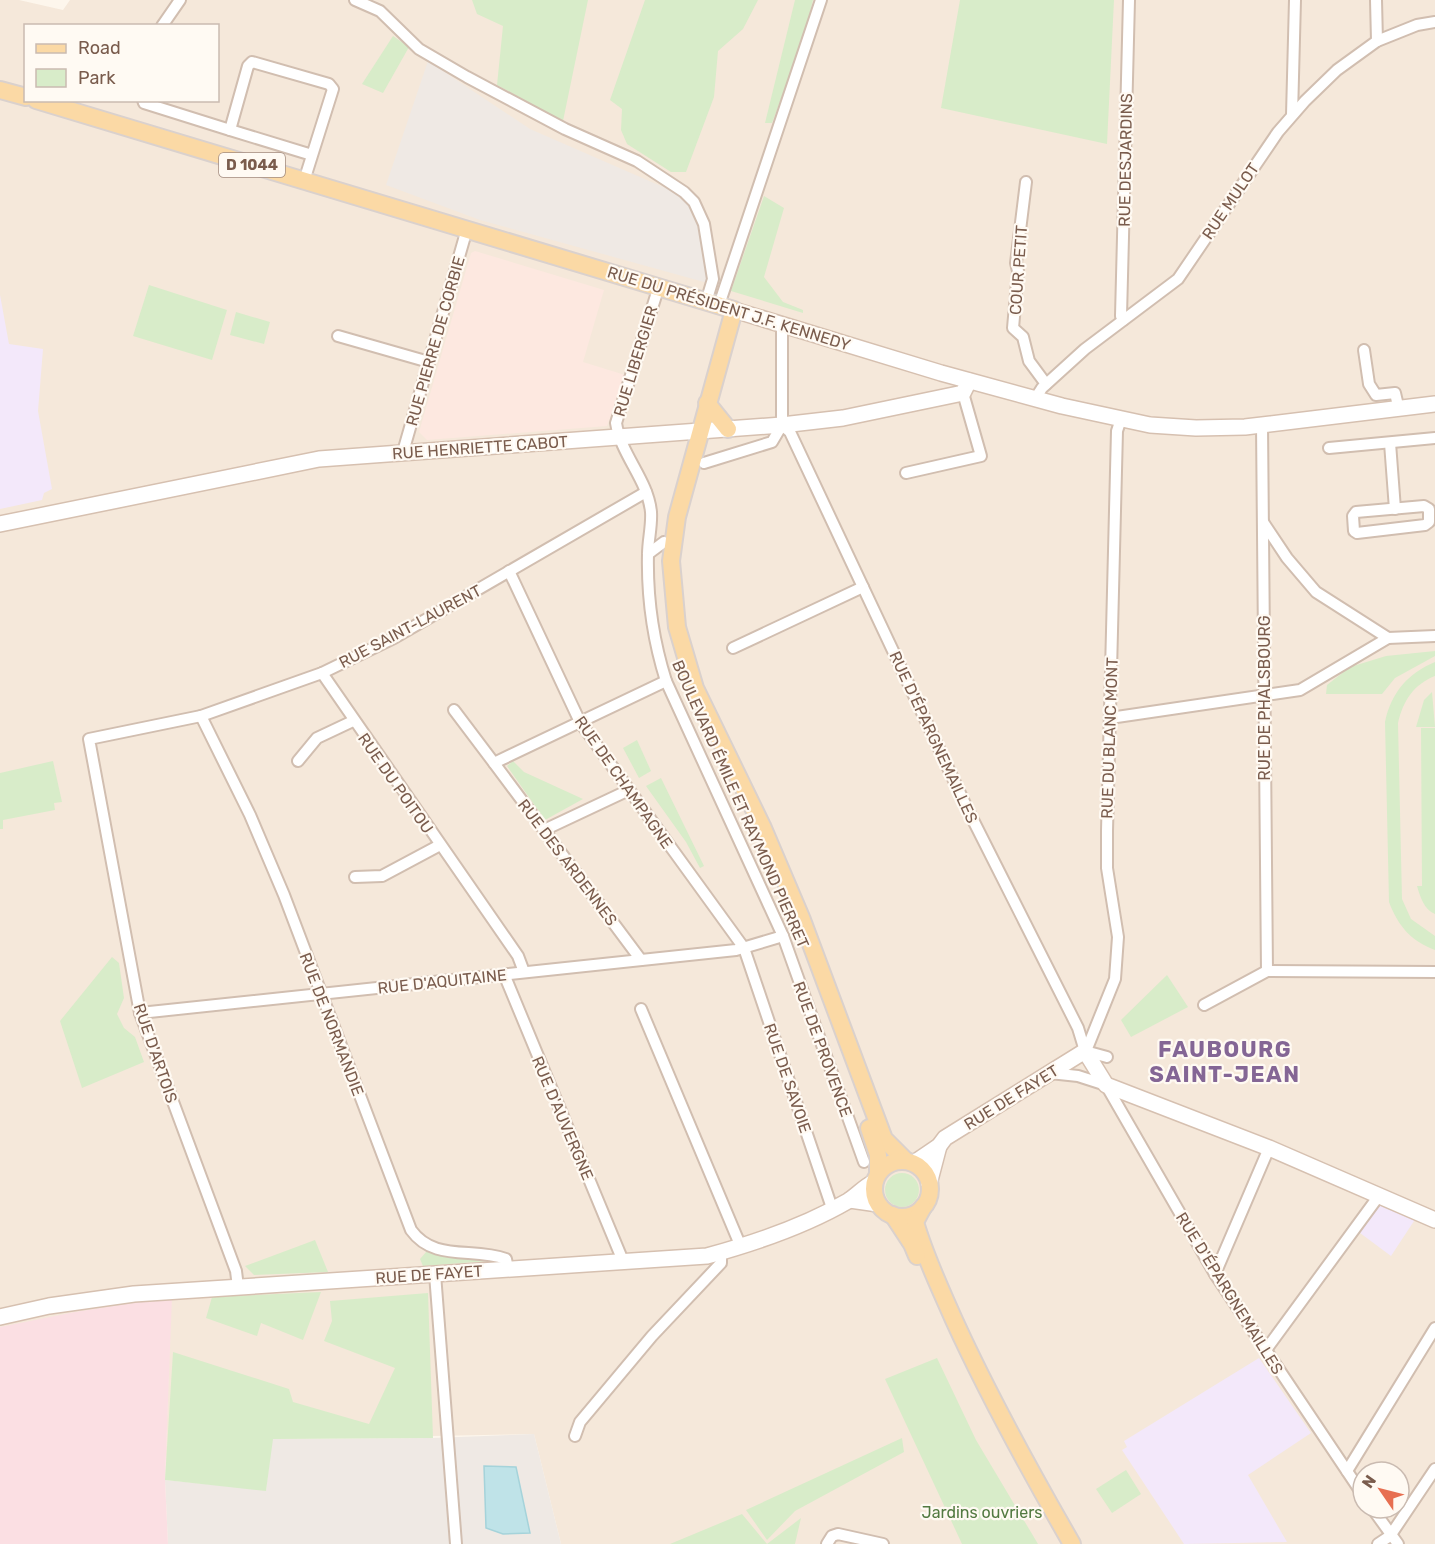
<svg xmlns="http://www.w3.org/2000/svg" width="1435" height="1544" font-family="Rubik,sans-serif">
<rect width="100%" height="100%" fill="#fdf6ec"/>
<!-- residential -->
<path fill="#f5e8da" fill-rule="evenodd" d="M0,0H19L63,10L70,0H1435V1544H561L534,1434L273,1439L165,1480L171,1297L0,1328ZM26,26H218V100H26ZM1363,1472H1399V1508H1363Z"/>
<!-- commercial -->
<path fill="#fde8e0" d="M475,251L604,290L583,362L625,375L607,426L427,440L419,432L471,253Z"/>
<!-- industrial -->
<g fill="#efe9e4">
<path d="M428,61L530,129L686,197L704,211L719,281L704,282L480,220L386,185Z"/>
<path d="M534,1434L561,1544H168L165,1480L266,1490L272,1439L433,1438Z"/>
</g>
<!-- education -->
<g fill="#f3e8fa">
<path d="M0,295L9,344L43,349L38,411L52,489L44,493L42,500L0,509Z"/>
<path d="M1379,1203L1416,1218L1391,1256L1360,1233Z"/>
<path d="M1259,1358L1311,1433L1248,1475L1287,1542L1184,1544L1122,1450L1127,1447L1124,1441Z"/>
</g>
<!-- medical -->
<path fill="#fbdfe3" d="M172,1297L165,1480L168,1544H0V1327L75,1312Z"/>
<!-- green -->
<g fill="#d8ecc9">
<path d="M472,0H588L563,121L497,85L503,26L477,14Z"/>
<path d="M645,0H758L743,29L718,51L714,97L686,172H671L627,144L621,130L622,109L610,100Z"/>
<path d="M795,0H813L804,37L772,123H765Z"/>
<path d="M960,0H1114L1107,144L941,108Z"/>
<path d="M393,36L409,47L383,93L362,84Z"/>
<path d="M764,196L784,208L764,277L783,302L803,310V313L731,291Z"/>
<path d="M149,285L227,310L212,360L133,336Z"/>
<path d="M236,312L270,322L264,344L230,335Z"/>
<path d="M1435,651V656L1395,678L1382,694H1326L1327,685L1350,667L1386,656Z"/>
<path d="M1435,662V676C1414,684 1403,701 1398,723L1402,899L1411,919L1435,936V950C1411,941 1398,926 1389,902L1385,722C1391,693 1408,673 1435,662Z"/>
<path d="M1432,692L1435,727H1416L1424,700Z"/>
<path d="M1421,728H1435V914C1424,910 1420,896 1417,886H1422Z"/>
<path d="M637,740L651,771L639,778L623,748Z"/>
<path d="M53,761L62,802L54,803L55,810L3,820V829H0V773Z"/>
<path d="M513,761L524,772L583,799L545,820L507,766Z"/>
<path d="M661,778L704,866L700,868L686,842L646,786Z"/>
<path d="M112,957L119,963L124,998L117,1014L124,1028L135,1037L144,1062L82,1088L60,1021Z"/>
<path d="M1167,975L1188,1007L1131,1037L1121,1020Z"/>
<circle cx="902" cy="1190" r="17"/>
<path d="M315,1240L328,1272L254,1275L245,1266Z"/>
<path d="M427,1251L489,1261L423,1266L420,1259Z"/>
<path d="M321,1292L303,1340L261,1323L257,1336L206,1318L212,1297Z"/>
<path d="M428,1293L433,1438L273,1439L266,1491L165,1480L173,1352L289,1389L293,1402L369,1424L395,1368L324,1341L332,1321L330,1301Z"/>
<path d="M937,1358L976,1440L1038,1544H962L885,1379Z"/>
<path d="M902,1438L904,1452L795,1511L767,1540L746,1510Z"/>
<path d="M1126,1470L1141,1494L1112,1513L1096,1489Z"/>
<path d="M742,1514L767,1544L801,1518L795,1544H670Z"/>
</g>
<!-- water -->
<path fill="#bfe3e8" stroke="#a5d3da" stroke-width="1.5" d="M484,1466L516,1467L530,1533L503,1534L486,1528Z"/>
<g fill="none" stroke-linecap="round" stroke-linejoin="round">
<defs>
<g id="street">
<path d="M355,0L380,11L419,49L467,77L565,129L637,161L684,192L694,202L704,224L713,279L706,302"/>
<path d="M1376,0L1377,41"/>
<path d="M162,26L180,0"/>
<path d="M143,100L144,103L230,130"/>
<path d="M1292,115L1295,0"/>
<path d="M304,181L333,89L329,84L252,62L248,66L230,130L312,155"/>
<path d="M1026,182L1016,263L1018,271L1013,328L1023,337L1029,361L1046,384"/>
<path d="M659,286L616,423C621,455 648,480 651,512C652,526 648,540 648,554C647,596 653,640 666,681L783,936L864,1162"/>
<path d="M719,305L821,0"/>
<path d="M1123,320L1121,316L1129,0"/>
<path d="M338,336L429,362"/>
<path d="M1364,350L1369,384L1376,395L1395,393L1399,410"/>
<path d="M1035,399L1042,388L1085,349L1178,279L1278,132L1305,101L1337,70L1377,41L1417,25L1435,22"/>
<path d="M782,425L790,432L966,806L1078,1028L1085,1051"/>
<path d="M1262,425L1267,971"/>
<path d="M1390,443L1395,509"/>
<path d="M1329,448L1435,438"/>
<path d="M403,452L467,229"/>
<path d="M704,463L772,442L782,425V323"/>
<path d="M906,473L981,456L963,393"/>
<path d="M1424,506L1429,509V522L1425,525L1357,533L1354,531L1353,516L1356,512Z"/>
<path d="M1263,522L1287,558L1316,592L1388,638L1435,636"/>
<path d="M648,554L664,542"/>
<path d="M509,571L580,722L744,948L832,1208"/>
<path d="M733,648L863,587"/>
<path d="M322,673L518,956L524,972"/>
<path d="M454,710L494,763"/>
<path d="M201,716L250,815L284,895L411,1230C434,1262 472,1247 506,1259L508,1269"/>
<path d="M1110,718L1300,690L1388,638"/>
<path d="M298,761L317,738L353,721"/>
<path d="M544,830L629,790"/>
<path d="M355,877L382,876L440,845"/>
<path d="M641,960L494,763L666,681"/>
<path d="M504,974L623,1261"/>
<path d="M1204,1005L1267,971L1435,972"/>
<path d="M641,1009L741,1247"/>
<path d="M140,1013L736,950L783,936"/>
<path d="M1085,1051L1107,1057"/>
<path d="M1086,1051L1115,979L1118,937L1107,868V831L1117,431L1121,419"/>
<path d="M1050,1073L1078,1076L1106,1085L1215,1274L1363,1495"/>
<path d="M435,1274L456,1544"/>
<path d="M1215,1274L1269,1148"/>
<path d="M238,1287L236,1271L140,1013L89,739L201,716L322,673L394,638L646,492"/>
<path d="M1265,1351L1378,1197"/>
<path d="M575,1436L580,1422L652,1336L721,1263V1252"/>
<path d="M1347,1471L1435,1328"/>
<path d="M1372,1508L1398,1544"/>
<path d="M827,1544L832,1536L838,1534L883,1544"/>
<path d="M1378,1544L1390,1536L1435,1469"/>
</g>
<g id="secondary">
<path d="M734,310L941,373L1062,406L1150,425L1196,428L1245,427L1435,404"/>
<path d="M0,524L319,459L782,425L843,418L963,393L969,381"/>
<path d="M914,1163L939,1146L945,1138L1085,1051L1106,1085L1269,1148L1435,1220"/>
<path d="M929,1184L939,1146"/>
<path d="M850,1200L878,1204"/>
<path d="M0,1317L49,1306L134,1294L707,1256C755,1243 805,1226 848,1201C857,1195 864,1187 874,1182"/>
</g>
<g id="primary">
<path d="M0,90L26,97"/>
<path d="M36,100L734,310L677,517L671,561L677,627L695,688L762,826L802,920L884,1139L906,1161"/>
<path d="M707,403L728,429"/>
<path d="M869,1128L878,1155V1173"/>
<circle cx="902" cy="1189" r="28"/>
<path d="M923,1207L915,1222C925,1257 940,1288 954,1320C989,1397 1030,1471 1072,1544"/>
<path d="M893,1215L912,1244L917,1256"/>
</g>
</defs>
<!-- street casing -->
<use href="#street" stroke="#d1beb0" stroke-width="14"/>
<!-- secondary casing -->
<use href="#secondary" stroke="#d6c0b0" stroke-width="18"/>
<!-- primary casing -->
<use href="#primary" stroke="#dad1cd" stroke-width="20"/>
<!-- street -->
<use href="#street" stroke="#fff" stroke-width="10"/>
<!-- secondary -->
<use href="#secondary" stroke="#fff" stroke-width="15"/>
<!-- primary -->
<use href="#primary" stroke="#fbd9a5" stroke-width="16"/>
</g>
<g text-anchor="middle" stroke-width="4.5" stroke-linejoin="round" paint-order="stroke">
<!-- shield labels -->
<rect fill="#fffaf3" stroke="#a28b7f" stroke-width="1.5" x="219" y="153" width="66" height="24" rx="4.5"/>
<g font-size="15" font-weight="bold" fill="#7a5c4d">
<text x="252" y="170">D 1044</text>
</g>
<!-- street labels -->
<g font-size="16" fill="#7a5c4d" stroke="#fffaf3">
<text transform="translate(1125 160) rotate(-89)" y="6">RUE DESJARDINS</text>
<text transform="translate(1230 201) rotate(-56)" y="6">RUE MULOT</text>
<text transform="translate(1018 270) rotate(-86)" y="6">COUR PETIT</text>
<text transform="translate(729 308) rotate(17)" y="6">RUE DU PRÉSIDENT J.F. KENNEDY</text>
<text transform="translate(435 341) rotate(-74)" y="6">RUE PIERRE DE CORBIE</text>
<text transform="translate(635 361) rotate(-73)" y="6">RUE LIBERGIER</text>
<text transform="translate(480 447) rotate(-4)" y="6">RUE HENRIETTE CABOT</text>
<text transform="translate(410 626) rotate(-28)" y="6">RUE SAINT-LAURENT</text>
<text transform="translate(1264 698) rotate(-90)" y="6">RUE DE PHALSBOURG</text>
<text transform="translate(934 737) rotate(65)" y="6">RUE D'ÉPARGNEMAILLES</text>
<text transform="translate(1109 738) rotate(-88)" y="6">RUE DU BLANC MONT</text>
<text transform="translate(624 782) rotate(55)" y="6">RUE DE CHAMPAGNE</text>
<text transform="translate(396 783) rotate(55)" y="6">RUE DU POITOU</text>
<text transform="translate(741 804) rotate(66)" y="6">BOULEVARD ÉMILE ET RAYMOND PIERRET</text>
<text transform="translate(568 862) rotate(53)" y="6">RUE DES ARDENNES</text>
<text transform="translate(442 981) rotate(-6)" y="6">RUE D'AQUITAINE</text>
<text transform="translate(332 1024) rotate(69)" y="6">RUE DE NORMANDIE</text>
<text transform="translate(823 1049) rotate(70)" y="6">RUE DE PROVENCE</text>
<text transform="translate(156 1053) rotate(71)" y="6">RUE D'ARTOIS</text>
<text transform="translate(788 1078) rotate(71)" y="6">RUE DE SAVOIE</text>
<text transform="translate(1011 1097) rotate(-32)" y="6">RUE DE FAYET</text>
<text transform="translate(563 1118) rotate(67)" y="6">RUE D'AUVERGNE</text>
<text transform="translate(429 1274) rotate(-4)" y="6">RUE DE FAYET</text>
<text transform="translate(1230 1293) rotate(58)" y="6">RUE D'ÉPARGNEMAILLES</text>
</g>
<!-- park labels -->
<g font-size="16" fill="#537a41" stroke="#fffaf3">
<text x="982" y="1518">Jardins ouvriers</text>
</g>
<!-- district labels -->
<g font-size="22" font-weight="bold" letter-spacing="1.5" fill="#846695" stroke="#fffaf3">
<text x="1225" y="1057">FAUBOURG<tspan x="1225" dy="25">SAINT-JEAN</tspan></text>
</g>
</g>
<!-- legend -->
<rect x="24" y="24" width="195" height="78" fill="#fffaf3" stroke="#cabbb1" stroke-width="1.5"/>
<rect x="36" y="44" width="30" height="9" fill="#fbd9a5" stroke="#cabbb1" stroke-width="1.5"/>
<text x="78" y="54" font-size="18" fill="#7a5c4d">Road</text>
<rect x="36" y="69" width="30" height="18" fill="#d8ecc9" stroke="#cabbb1" stroke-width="1.5"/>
<text x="78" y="84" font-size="18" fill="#7a5c4d">Park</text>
<!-- north arrow -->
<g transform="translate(1381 1490) rotate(305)"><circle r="28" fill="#fffaf3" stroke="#cabbb1" stroke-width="1.5"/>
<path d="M0-4.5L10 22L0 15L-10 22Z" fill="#e76f51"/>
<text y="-9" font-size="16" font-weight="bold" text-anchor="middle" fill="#7a5c4d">N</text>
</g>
</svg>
